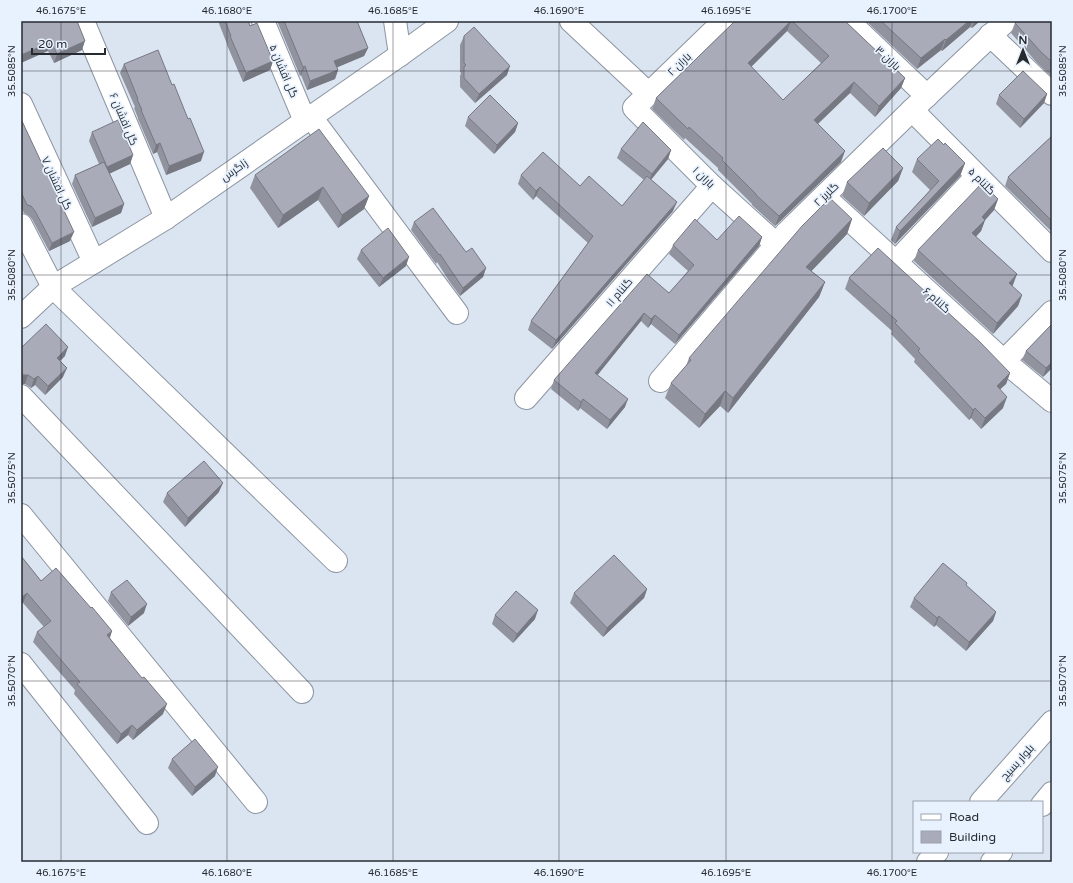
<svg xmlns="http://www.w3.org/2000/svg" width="1073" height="883" font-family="'Varela Round',Cairo,sans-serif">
<rect width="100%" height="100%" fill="#dbe5f1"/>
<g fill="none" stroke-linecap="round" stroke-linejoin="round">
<defs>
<g id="street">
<path d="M83,21L166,218"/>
<path d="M263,21L305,121"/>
<path d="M395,21L400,55"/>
<path d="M571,21L649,94"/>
<path d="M724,21L634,108L712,186L776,244"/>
<path d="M848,21L927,96"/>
<path d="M990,35L1052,94"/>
<path d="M21,104L94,262"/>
<path d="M912,110L1052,251"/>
<path d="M311,117L457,313"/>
<path d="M829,201L1004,361L1052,401"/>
<path d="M21,225L53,287L336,561"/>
<path d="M896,262L977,176"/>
<path d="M1004,361L1052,312"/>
<path d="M660,381L787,232L912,110L1006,21"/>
<path d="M21,396L302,692"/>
<path d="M526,398L712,186"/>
<path d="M21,515L256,802"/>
<path d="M21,664L147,823"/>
</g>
<path id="secondary" d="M21,317L53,287L166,218L400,55L447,21"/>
<g id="primary">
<path d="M981,802L1052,722"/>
<path d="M1042,805L1052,793"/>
<path d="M928,862L937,852"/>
<path d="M992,862L1001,852"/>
</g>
</defs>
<!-- street casing -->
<use href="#street" stroke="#8c95a1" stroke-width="24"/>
<!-- secondary casing -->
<use href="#secondary" stroke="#8c95a1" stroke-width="24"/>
<!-- primary casing -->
<use href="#primary" stroke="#8c95a1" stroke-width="24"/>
<!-- street -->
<use href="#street" stroke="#fff" stroke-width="22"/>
<!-- secondary -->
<use href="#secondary" stroke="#fff" stroke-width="22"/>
<!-- primary -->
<use href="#primary" stroke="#fff" stroke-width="22"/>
</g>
<!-- wall -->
<g fill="#91939f" fill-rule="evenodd">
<path d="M21,21L82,50L54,63L48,51Z"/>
<path d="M218,21H248L250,26L273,61L270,70L243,82L227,45V44Z"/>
<path d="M277,21H357L368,48L364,56L337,67L338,70L335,79L307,90L301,75L300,76Z"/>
<path d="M735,21H845L905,78L901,88L875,117L850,93L818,124L841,162L775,226L752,205V204L718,170V168L685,138L684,140L652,109L656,98ZM787,31L821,63L783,100L751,67Z"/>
<path d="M866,21H980L972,28L970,27L942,51L941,50L917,69Z"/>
<path d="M1052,21V77L1037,63L1011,33L1015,23Z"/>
<path d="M464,36L507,75L475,103L460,87V76L461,73L460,72V45Z"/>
<path d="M124,64L201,161L166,175L157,152L153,154L138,119V118L134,108L135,107L120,73Z"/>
<path d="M1047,94L1044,103L1020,128L996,104L999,95Z"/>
<path d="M468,117L518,123L515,132L494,154L465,126Z"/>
<path d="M21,119L70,241L49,251L32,219L28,215L24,213L21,207Z"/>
<path d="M92,132L133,155L130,164L109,174L124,204L121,213L92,227L72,184L75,175L99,164L89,141Z"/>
<path d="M1052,136V232L1005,186L1008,177Z"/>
<path d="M944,145L965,163L960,176L895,244L891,240L896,227L930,190L912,172L917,159Z"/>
<path d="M621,149L671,150L668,159L651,180L673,211L552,349L528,330L531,321L588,243L536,196L533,200L518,184L521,175L580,186L622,206L644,180L617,158Z"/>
<path d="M903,168L898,181L864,216L842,196L847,182Z"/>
<path d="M255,175L369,196L364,209L338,228L318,200L278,228L250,188Z"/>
<path d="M998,199L994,210L985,220L981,231L976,237L1013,285L1012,286L1022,295L1018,306L993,334L914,261L918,250Z"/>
<path d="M852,219L847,234L811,271L825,282L819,297L728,413L720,406L699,428L665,398L671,383L686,366L689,358Z"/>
<path d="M414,222L466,252L486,268L483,277L460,296L449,281L437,262L436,264L411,230Z"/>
<path d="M762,237L759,246L675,344L651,324L648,328L641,321L597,375L625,407L607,429L580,408L578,411L551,389L554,380L669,293L688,271L669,254L673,245L717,240Z"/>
<path d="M361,250L406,266L379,287L357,259Z"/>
<path d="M849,278L1010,373L1006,384L1000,389L1003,408L981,429L971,418L969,420L914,362L915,359L891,334L892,331L845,289Z"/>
<path d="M1052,324V368L1043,377L1022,360L1026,351Z"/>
<path d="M21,348L65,356L60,361L63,377L45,395L35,385L31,388L25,384H21Z"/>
<path d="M219,492L185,527L163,502L167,493Z"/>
<path d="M21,556L41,581L91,608L112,631L110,638L163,714L133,740L128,735L117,744L74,694L75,690L33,642L37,632L44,627L23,603Z"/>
<path d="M966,586L996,612L993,621L966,651L936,625L934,627L910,607L914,598Z"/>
<path d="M647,589L644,598L603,637L570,603L574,593Z"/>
<path d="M111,592L144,613L128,626L108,601Z"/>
<path d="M495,615L535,619L513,643L492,624Z"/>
<path d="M172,759L215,776L192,796L168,768Z"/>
</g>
<!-- shaded-wall -->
<g fill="#767882">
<path d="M791,21L787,31L744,74L748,63Z"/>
<path d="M969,21H972L970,27L942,51L946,40Z"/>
<path d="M975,21H980L972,28Z"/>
<path d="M945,39L941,50L917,69L921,58Z"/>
<path d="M85,41L82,50L54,63L57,54Z"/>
<path d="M51,42L48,51L21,63V55Z"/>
<path d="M368,48L364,56L331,70L334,61Z"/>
<path d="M273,61L270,70L243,82L246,73Z"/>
<path d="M305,66L301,75L300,76L303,67Z"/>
<path d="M510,66L507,75L475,103L479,94Z"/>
<path d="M338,70L335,79L307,90L310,81Z"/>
<path d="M905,78L901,88L875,117L879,106Z"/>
<path d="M854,82L850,93L810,131L814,120Z"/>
<path d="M1047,94L1044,103L1020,128L1024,119Z"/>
<path d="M518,123L515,132L494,154L497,145Z"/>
<path d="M160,143L157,152L153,154L156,145Z"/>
<path d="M671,150L668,159L648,183L652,174Z"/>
<path d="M845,151L841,162L775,226L779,216Z"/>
<path d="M204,152L201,161L166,175L169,166Z"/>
<path d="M133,155L130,164L104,176L107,167Z"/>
<path d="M965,163L960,176L895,244L900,231Z"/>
<path d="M903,168L898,181L864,216L869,203Z"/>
<path d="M323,187L318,200L278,228L283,215Z"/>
<path d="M540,187L536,196L533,200L536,191Z"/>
<path d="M369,196L364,209L338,228L342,215Z"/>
<path d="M998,199L994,210L978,228L982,217Z"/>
<path d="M677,202L673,211L552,349L556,340Z"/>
<path d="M124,204L121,213L92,227L95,218Z"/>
<path d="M852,219L847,234L801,282L806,267Z"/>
<path d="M985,220L981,231L968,244L972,233Z"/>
<path d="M74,232L70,241L49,251L52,243Z"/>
<path d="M762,237L759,246L675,344L679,335Z"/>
<path d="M409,257L406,266L379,287L383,278Z"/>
<path d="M486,268L483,277L460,296L463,288Z"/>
<path d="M1017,274L1013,285L1005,294L1009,283Z"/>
<path d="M825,282L819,297L728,413L733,398Z"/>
<path d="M1022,295L1018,306L993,334L997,323Z"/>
<path d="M644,313L641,321L592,382L595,373Z"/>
<path d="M655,315L651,324L648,328L651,319Z"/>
<path d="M68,347L65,356L53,367L57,358Z"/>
<path d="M1052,362V368L1043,377L1046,368Z"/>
<path d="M67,368L63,377L45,395L48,386Z"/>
<path d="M1010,373L1006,384L993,396L997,386Z"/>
<path d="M23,375H28L25,384H21V381Z"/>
<path d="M38,376L35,385L31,388L34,379Z"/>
<path d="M725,391L720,406L699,428L705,414Z"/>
<path d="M1007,397L1003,408L981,429L985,418Z"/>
<path d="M583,399L580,408L578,411L581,402Z"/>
<path d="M628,399L625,407L607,429L610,420Z"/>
<path d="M975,408L971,418L969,420L973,410Z"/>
<path d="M223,483L219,492L185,527L188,518Z"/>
<path d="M647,589L644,598L603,637L607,628Z"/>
<path d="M27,593L23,603L21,605V598Z"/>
<path d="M147,604L144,613L128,626L131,617Z"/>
<path d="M538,610L535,619L513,643L517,634Z"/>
<path d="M996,612L993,621L966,651L969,642Z"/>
<path d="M939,616L936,625L934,627L937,618Z"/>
<path d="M112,631L108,641L107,635Z"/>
<path d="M167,704L163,714L133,740L137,730Z"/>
<path d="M132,725L128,735L117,744L121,734Z"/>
<path d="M218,767L215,776L192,796L195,787Z"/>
</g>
<!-- building -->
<g fill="#a9abb9" stroke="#767882">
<path d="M21,21H77L85,41L57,54L51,42L21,55Z"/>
<path d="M225,21H248L250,26L257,23L273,61L246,73L230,36H231Z"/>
<path d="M284,21H357L368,48L334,61L338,70L310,81L305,66L303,67Z"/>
<path d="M735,21H791L748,63L783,100L829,56L792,21H845L905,78L879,106L854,82L814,120L845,151L779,216L756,195V194L722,160L723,158L689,127L688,129L656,98Z"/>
<path d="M881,21H969L946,40L945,39L921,58Z"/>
<path d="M1016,21H1052V62L1041,52L1015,23Z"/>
<path d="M474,27L510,66L479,94L464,78V67L466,65L464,63V36Z"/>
<path d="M158,50L172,85L174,84L188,119L190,118L204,152L169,166L160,143L156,145L141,110H142L137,99H138L124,64Z"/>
<path d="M1023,71L1047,94L1024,119L999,95Z"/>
<path d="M490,95L518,123L497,145L468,117Z"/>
<path d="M21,119L74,232L52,243L35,211L31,206L27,205L21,192Z"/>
<path d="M118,120L133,155L107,167L92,132Z"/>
<path d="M643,122L671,150L652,174L621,149Z"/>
<path d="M319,129L369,196L342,215L323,187L283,215L255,175Z"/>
<path d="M1052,136V221L1008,177Z"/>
<path d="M938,139L944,145L945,143L965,163L900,231L896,227L939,181L917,159Z"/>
<path d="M883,148L903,168L869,203L847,182Z"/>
<path d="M543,152L580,186L589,176L622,206L647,176L677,202L556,340L531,321L593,236L540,187L536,191L521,175Z"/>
<path d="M104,162L124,204L95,218L75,175Z"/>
<path d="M982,183L998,199L982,217L985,220L972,233L1017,274L1009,283L1022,295L997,323L918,250Z"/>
<path d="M830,198L852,219L806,267L825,282L733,398L725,391L705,414L671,383L691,360L689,358L802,226Z"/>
<path d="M433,208L466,252L472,248L486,268L463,288L452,272L440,254L439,255L414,222Z"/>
<path d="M739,216L762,237L679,335L655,315L651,319L644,313L595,373L628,399L610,420L583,399L581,402L554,380L647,274L669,293L694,265L673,245L695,219L717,240Z"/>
<path d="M388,228L409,257L383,278L361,250Z"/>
<path d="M878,248L980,342L1010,373L997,386L1007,397L985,418L975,408L973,410L918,351L920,349L895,323L897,321L849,278Z"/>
<path d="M46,324L68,347L57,358L67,368L48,386L38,376L34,379L28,375H23L21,372V348Z"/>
<path d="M1052,324V362L1046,368L1026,351Z"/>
<path d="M204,461L223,483L188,518L167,493Z"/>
<path d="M614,555L647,589L607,628L574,593Z"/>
<path d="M21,556L41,581L56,568L91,608L92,607L112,631L107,635L142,678L144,677L167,704L137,730L132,725L121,734L77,684L80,682L37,632L51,621L27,593L21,598Z"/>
<path d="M943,563L967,583L966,585L996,612L969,642L939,616L937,618L914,598Z"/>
<path d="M127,580L147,604L131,617L111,592Z"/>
<path d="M516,591L538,610L517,634L495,615Z"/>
<path d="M195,739L218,767L195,787L172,759Z"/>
</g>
<!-- ticks -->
<path fill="none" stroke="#272b30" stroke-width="1" stroke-opacity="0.45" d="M61,21V862M227,21V862M393,21V862M559,21V862M726,21V862M892,21V862M21,71H1052M21,275H1052M21,478H1052M21,681H1052"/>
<g text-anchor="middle" stroke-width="3.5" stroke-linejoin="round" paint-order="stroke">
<!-- street labels -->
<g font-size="11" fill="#272b30" stroke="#e8f2ff">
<text transform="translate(888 58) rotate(43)" y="4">باران ۳</text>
<text transform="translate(679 64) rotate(-44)" y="4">باران ۲</text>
<text transform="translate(284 71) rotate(67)" y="4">گل افشان ۵</text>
<text transform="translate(124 119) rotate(67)" y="4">گل افشان ۶</text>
<text transform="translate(234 170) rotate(-35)" y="4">زاگرس</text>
<text transform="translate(704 177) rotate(44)" y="4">باران ۱</text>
<text transform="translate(982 181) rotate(45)" y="4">گلنام ۵</text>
<text transform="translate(57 183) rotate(65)" y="4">گل افشان ۷</text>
<text transform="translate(826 194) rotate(-44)" y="4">گلریز ۲</text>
<text transform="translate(619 292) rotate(-49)" y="4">گلنام ۱۱</text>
<text transform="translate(937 300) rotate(42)" y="4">گلنام ۶</text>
<text transform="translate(1017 762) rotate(-48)" y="4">بلوار بسیج</text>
</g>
</g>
<!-- border -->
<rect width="1073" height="883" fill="none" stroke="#e8f2ff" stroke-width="44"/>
<!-- legend -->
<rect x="913" y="801" width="130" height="52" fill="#e8f2ff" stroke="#9ba2ac"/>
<rect x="921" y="814" width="20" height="6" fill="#ffffff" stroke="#9ba2ac"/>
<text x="949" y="821" font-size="12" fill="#272b30">Road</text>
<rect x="921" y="831" width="20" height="12" fill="#a9abb9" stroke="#9ba2ac"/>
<text x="949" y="841" font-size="12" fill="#272b30">Building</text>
<!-- north arrow -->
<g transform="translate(1023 50)" stroke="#e8f2ff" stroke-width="3" paint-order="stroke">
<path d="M0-3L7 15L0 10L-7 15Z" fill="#272b30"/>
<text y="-6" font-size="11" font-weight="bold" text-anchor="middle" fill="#272b30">N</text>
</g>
<!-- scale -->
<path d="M32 48v6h73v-6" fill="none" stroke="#272b30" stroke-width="2"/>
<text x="38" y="48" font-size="12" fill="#272b30" stroke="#e8f2ff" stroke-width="3" paint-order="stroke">20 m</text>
<rect x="22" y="22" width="1029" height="839" fill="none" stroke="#272b30" stroke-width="1.5"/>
<g font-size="10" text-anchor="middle" fill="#272b30">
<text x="61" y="14">46.1675°E</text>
<text x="227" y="14">46.1680°E</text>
<text x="393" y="14">46.1685°E</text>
<text x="559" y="14">46.1690°E</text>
<text x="726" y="14">46.1695°E</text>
<text x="892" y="14">46.1700°E</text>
<text transform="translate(11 71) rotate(-90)" y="4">35.5085°N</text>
<text transform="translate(1062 71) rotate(-90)" y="4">35.5085°N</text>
<text transform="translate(11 275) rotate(-90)" y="4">35.5080°N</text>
<text transform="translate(1062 275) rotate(-90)" y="4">35.5080°N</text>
<text transform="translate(11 478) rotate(-90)" y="4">35.5075°N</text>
<text transform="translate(1062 478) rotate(-90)" y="4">35.5075°N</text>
<text transform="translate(11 681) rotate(-90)" y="4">35.5070°N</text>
<text transform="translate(1062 681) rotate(-90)" y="4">35.5070°N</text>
<text x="61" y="876">46.1675°E</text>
<text x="227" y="876">46.1680°E</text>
<text x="393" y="876">46.1685°E</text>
<text x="559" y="876">46.1690°E</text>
<text x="726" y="876">46.1695°E</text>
<text x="892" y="876">46.1700°E</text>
</g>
</svg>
